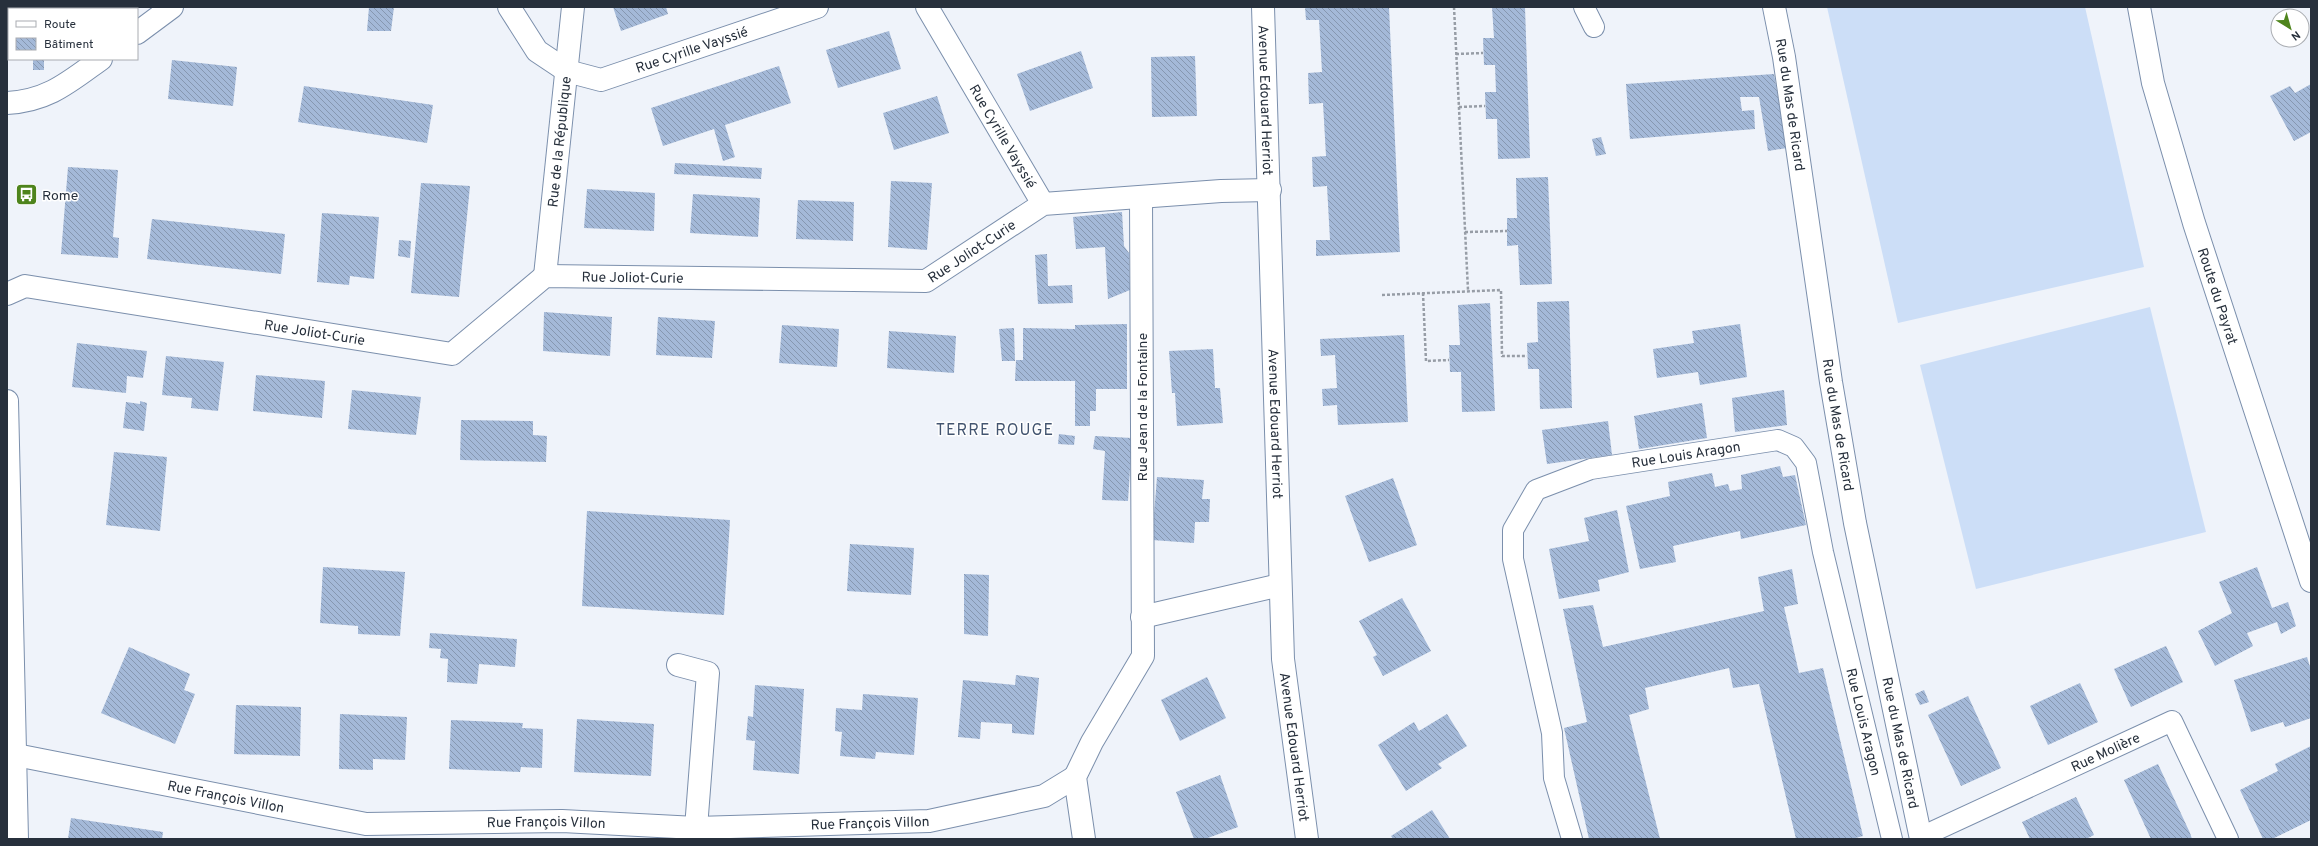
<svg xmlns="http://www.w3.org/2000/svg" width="2318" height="846" font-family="Overpass,sans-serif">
<defs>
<pattern id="building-back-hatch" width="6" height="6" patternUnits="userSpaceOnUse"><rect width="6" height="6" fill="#a4b9d8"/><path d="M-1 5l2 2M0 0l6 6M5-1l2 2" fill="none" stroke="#8697b0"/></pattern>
</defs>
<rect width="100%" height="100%" fill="#eff3fa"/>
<!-- pitch -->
<g fill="#ccdef7">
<path d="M1827,7H2085L2144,267L1898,323Z"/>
<path d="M2150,307L2206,532L1976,589L1920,365Z"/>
</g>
<!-- building -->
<g fill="url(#building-back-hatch)">
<path d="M369,7H394L391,31H367Z"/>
<path d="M613,7H666L668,14L621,31Z"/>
<path d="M1305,7H1389L1400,252L1316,256V240H1330L1327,186L1313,187L1312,157L1326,156L1323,103L1309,104L1308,73L1322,72L1319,20H1306Z"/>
<path d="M1492,7H1525L1530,158L1498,159L1497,119H1486L1485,92H1496L1495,65H1484L1483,38H1494Z"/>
<path d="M889,31L901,69L838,88L826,50Z"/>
<path d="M1081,51L1093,88L1030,111L1017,74Z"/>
<path d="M1195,56L1197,116L1152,117L1151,57Z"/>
<rect x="33" y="59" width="11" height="11"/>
<path d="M172,60L237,67L233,106L168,99Z"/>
<path d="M779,66L791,103L725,125L735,157L723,161L714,129L663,146L651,108Z"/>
<path d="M1774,74L1787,148L1768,151L1759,97H1740L1742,111L1754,110L1755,129L1630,139L1626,84Z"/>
<path d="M2311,84V132L2294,141L2270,96L2290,86L2295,93Z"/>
<path d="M304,86L433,105L427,143L298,122Z"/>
<path d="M937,96L949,133L894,150L883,113Z"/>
<path d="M1601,137L1606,154L1596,156L1592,139Z"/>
<path d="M675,163L762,168L761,179L674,174Z"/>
<path d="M68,167L118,170L113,237L119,238L118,258L61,254Z"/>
<path d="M1548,177L1552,284L1520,285L1518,245L1507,246V218H1517L1516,178Z"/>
<path d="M891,181L932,183L927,250L888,247Z"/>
<path d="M421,183L470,186L459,297L411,293Z"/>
<path d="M587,189L655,193L654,231L584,228Z"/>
<path d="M693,194L760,198L758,237L690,233Z"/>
<path d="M798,200L854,202L853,241L796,239Z"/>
<path d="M1122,212L1124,246L1129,253L1130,290L1108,299L1105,247L1076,249L1073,217Z"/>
<path d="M322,213L379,217L374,279L350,276L349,285L317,282Z"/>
<path d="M152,219L285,234L281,274L147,259Z"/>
<path d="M399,240L411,241L410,258L398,256Z"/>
<path d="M1047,254L1048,286L1072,285L1073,303L1038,304L1035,255Z"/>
<path d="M1569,301L1572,408L1540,409L1539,369H1528L1527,343L1538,342L1537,302Z"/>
<path d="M1490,303L1495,411L1462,412L1461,372H1450L1449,345H1460L1458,305Z"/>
<path d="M544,312L612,317L610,356L543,351Z"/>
<path d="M658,317L715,321L712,358L656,355Z"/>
<path d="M1127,324V389H1096V411H1090V426H1075V381H1015L1016,360H1023V328L1075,329V325Z"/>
<path d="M1740,324L1747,377L1700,385L1698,372L1657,378L1653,349L1694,343L1692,331Z"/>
<path d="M782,325L839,329L837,367L779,363Z"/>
<path d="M1014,328L1015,361H1002L999,329Z"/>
<path d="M889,331L956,336L954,373L887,368Z"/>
<path d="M1404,335L1408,422L1338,425L1337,405L1323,406L1322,389L1337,388L1335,355L1321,356L1320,339Z"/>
<path d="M77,343L147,351L143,378L127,376L126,393L72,387Z"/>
<path d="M1213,349L1215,388H1220L1223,423L1177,426L1175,393H1172L1169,351Z"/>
<path d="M166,356L224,362L218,411L191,408L192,398L162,395Z"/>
<path d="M256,375L325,381L322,418L253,411Z"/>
<path d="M352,390L421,397L416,435L348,429Z"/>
<path d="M1784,390L1787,425L1735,432L1732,398Z"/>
<path d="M140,401L147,403L144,431L123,428L126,402L140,404Z"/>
<path d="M1702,403L1707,438L1639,449L1634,416Z"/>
<path d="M461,420L533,421V435L547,436L546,462L460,460Z"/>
<path d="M1608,421L1612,455L1547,464L1542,430Z"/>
<path d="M1059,434L1075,436L1074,445L1058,444Z"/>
<path d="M1095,436L1132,438L1128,501L1102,500L1105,451L1093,449Z"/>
<path d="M114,452L167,457L160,531L106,525Z"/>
<path d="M1780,466L1783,477L1795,475L1806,525L1741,539L1740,531L1673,546L1676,562L1640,569L1626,506L1670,496L1668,482L1712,473L1715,487L1728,484L1730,491L1742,489L1741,475Z"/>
<path d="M1157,477L1204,480L1202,499H1210L1209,522H1195L1194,543L1152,540Z"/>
<path d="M1393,478L1417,545L1369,562L1345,496Z"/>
<path d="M1617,510L1629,572L1598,580L1600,591L1559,599L1549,549L1589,541L1584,518Z"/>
<path d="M587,511L730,520L724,615L582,606Z"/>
<path d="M850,544L914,548L911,595L847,591Z"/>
<path d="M323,567L405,572L400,636L358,634V626L320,623Z"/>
<path d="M2257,567L2272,608L2288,602L2296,626L2281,634L2277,622L2247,633L2253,646L2215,666L2198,631L2232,613L2219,582Z"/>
<path d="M1792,569L1798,604L1784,607L1799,673L1823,668L1863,836L1852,839H1796L1759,684L1733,688L1729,668L1645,688L1649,709L1629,715L1660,839H1589L1564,728L1587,722L1563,609L1593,605L1603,647L1764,611L1758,577Z"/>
<path d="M964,574L989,575L988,636L964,634Z"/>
<path d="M1402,598L1431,651L1383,676L1373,657L1377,655L1359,621Z"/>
<path d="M430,633L517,639L515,667L479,664L477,684L447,682L448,659L440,658L441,649L429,648Z"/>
<path d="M2166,646L2183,682L2131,707L2114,669Z"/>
<path d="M129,647L190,674L184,690L195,694L175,744L101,713Z"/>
<path d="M2307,657L2311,670V718L2285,727L2283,722L2251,732L2234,680Z"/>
<path d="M1016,675L1039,678L1034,735L1012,733V724L981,722L980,739L958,737L963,680L1015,685Z"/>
<path d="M1207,677L1226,718L1180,741L1161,700Z"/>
<path d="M2080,683L2098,722L2048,745L2030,706Z"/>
<path d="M755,685L804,689L799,774L753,770L755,741L746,740L748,716L753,717Z"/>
<path d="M1924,690L1929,702L1920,705L1915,694Z"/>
<path d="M863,694L918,698L914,755L876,752L875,759L840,756L842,732L835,731L836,708L862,710Z"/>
<path d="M1968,696L2001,768L1961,786L1928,715Z"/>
<path d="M236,705L301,707L300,756L234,754Z"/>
<path d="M340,714L407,717L405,760L373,759V770L339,769Z"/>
<path d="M1447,714L1467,746L1438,764L1442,768L1406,791L1378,745L1414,722L1419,731Z"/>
<path d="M577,719L654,724L651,776L574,772Z"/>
<path d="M451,720L523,723L522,728L543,729L542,768L521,767L520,772L449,769Z"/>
<path d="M2311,746V820L2272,839H2263L2240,790L2278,771L2275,764Z"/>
<path d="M2158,764L2190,833L2192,839H2151L2124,780Z"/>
<path d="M1220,775L1238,827L1205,839H1194L1176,792Z"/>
<path d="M2076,797L2094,835L2086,839H2030L2022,822Z"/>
<path d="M1432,810L1450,839H1393L1391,836Z"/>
<path d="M71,818L163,832L162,839H68Z"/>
</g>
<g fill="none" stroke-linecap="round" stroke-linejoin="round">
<defs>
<g id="lane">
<path d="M1584,7L1594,27"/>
<path id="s1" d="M1921,837L2172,721L2228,839"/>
<path id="s2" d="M1572,839L1554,778L1552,733L1513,559V530L1536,490L1591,469L1778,440L1794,447L1806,463L1823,552L1892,839"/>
</g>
<g id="street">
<path id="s3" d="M509,7L537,51L567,71L601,80L817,7"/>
<path id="s4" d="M927,7L1043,204"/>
<path id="s5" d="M1263,7L1283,659L1307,839"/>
<path id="s6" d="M1774,7L1784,57L1831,382L1855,523L1921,839"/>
<path id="s7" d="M2139,7L2153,83L2194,223L2311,581"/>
<path d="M137,33L172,7"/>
<path d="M7,103C48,101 69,82 101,59"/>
<path id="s8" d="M545,276L573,7"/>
<path id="s9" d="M7,294L25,286L452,354L545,276L926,281L1043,204L1221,191L1270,190"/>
<path d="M1142,617L1280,585"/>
<path d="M678,665L708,673L696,828"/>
<path id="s10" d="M16,755L366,824L562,821L696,828L929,821L1044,796L1075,777"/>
<path d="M1084,839L1075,777L1092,742L1143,656L1141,198"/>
</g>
<path id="primary" d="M7,401L17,839"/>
</defs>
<!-- lane casing -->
<use href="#lane" stroke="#7b8fac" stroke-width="22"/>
<!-- street casing -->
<use href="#street" stroke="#7b8fac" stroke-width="24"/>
<!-- primary casing -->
<use href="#primary" stroke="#7b8fac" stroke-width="24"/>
<!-- path -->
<g stroke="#979da6" stroke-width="2.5" stroke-dasharray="3 2" stroke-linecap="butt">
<path d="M1454,7L1468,290"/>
<path d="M1456,54L1483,53"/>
<path d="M1459,107L1485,106"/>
<path d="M1465,232L1507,231"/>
<path d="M1423,293L1426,361L1449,360"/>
<path d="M1382,295L1501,290L1502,356H1527"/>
</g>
<!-- lane -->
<use href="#lane" stroke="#fff" stroke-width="20"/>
<!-- street -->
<use href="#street" stroke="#fff" stroke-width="22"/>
<!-- primary -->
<use href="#primary" stroke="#fff" stroke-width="22"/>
</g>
<!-- icons -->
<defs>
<symbol id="bus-square" viewBox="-11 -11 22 22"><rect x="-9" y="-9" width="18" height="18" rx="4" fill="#4e841c" stroke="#fff"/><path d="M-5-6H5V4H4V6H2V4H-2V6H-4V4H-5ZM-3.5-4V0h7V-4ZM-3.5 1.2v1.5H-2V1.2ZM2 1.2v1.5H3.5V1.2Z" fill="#fff"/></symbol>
</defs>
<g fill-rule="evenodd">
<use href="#bus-square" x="14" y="182" width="25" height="25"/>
</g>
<g text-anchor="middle" stroke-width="3" stroke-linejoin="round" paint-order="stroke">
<!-- street labels -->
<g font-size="14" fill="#27303c" stroke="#fff">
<text dy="5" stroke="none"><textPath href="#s3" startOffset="219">Rue Cyrille Vayssié</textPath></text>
<text dy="5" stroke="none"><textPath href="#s5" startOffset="93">Avenue Edouard Herriot</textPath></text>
<text dy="5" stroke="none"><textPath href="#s6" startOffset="99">Rue du Mas de Ricard</textPath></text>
<text dy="5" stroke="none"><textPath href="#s4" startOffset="150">Rue Cyrille Vayssié</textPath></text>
<text dy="5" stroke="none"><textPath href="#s8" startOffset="135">Rue de la République</textPath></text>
<text dy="5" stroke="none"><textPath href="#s9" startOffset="1009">Rue Joliot-Curie</textPath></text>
<text dy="5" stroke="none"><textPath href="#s9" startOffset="661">Rue Joliot-Curie</textPath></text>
<text dy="5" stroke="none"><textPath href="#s7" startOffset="300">Route du Payrat</textPath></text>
<text dy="5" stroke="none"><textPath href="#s9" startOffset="313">Rue Joliot-Curie</textPath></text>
<text transform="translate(1142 407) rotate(-90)" y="5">Rue Jean de la Fontaine</text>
<text dy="5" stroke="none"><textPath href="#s5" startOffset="417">Avenue Edouard Herriot</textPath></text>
<text dy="5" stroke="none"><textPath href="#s6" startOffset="423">Rue du Mas de Ricard</textPath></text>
<text dy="5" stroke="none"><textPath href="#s2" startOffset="517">Rue Louis Aragon</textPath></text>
<text dy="5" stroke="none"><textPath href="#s2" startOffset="913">Rue Louis Aragon</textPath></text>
<text dy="5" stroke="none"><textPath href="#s6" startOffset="747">Rue du Mas de Ricard</textPath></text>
<text dy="5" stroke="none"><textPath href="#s5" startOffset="741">Avenue Edouard Herriot</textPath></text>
<text dy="5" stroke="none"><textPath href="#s1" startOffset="203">Rue Molière</textPath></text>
<text dy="5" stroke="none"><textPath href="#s10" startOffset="214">Rue François Villon</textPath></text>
<text dy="5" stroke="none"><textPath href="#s10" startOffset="861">Rue François Villon</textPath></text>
<text dy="5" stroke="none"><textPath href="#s10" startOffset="537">Rue François Villon</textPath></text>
</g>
<!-- poi labels -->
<g font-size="14" fill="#27303c" stroke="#fff" text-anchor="start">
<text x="42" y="200">Rome</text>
</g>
<!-- quarter labels -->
<g font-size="16" letter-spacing="1" fill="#435570" stroke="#fff">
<text x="995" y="435">TERRE ROUGE</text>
</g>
</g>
<!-- border -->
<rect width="2318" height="846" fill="none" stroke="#27303c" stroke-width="16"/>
<!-- legend -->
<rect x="8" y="8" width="130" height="52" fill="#ffffff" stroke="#a9acb1"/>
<rect x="16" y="21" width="20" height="6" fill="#ffffff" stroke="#a9acb1"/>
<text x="44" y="28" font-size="12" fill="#27303c">Route</text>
<rect x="16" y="38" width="20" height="12" fill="url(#building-back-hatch)" stroke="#a9acb1"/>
<text x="44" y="48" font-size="12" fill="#27303c">Bâtiment</text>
<!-- north arrow -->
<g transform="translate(2290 28) rotate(143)"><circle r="19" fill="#ffffff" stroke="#a9acb1"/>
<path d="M0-3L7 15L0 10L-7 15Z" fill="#4e841c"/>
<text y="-6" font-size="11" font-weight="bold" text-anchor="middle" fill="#27303c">N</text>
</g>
</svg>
